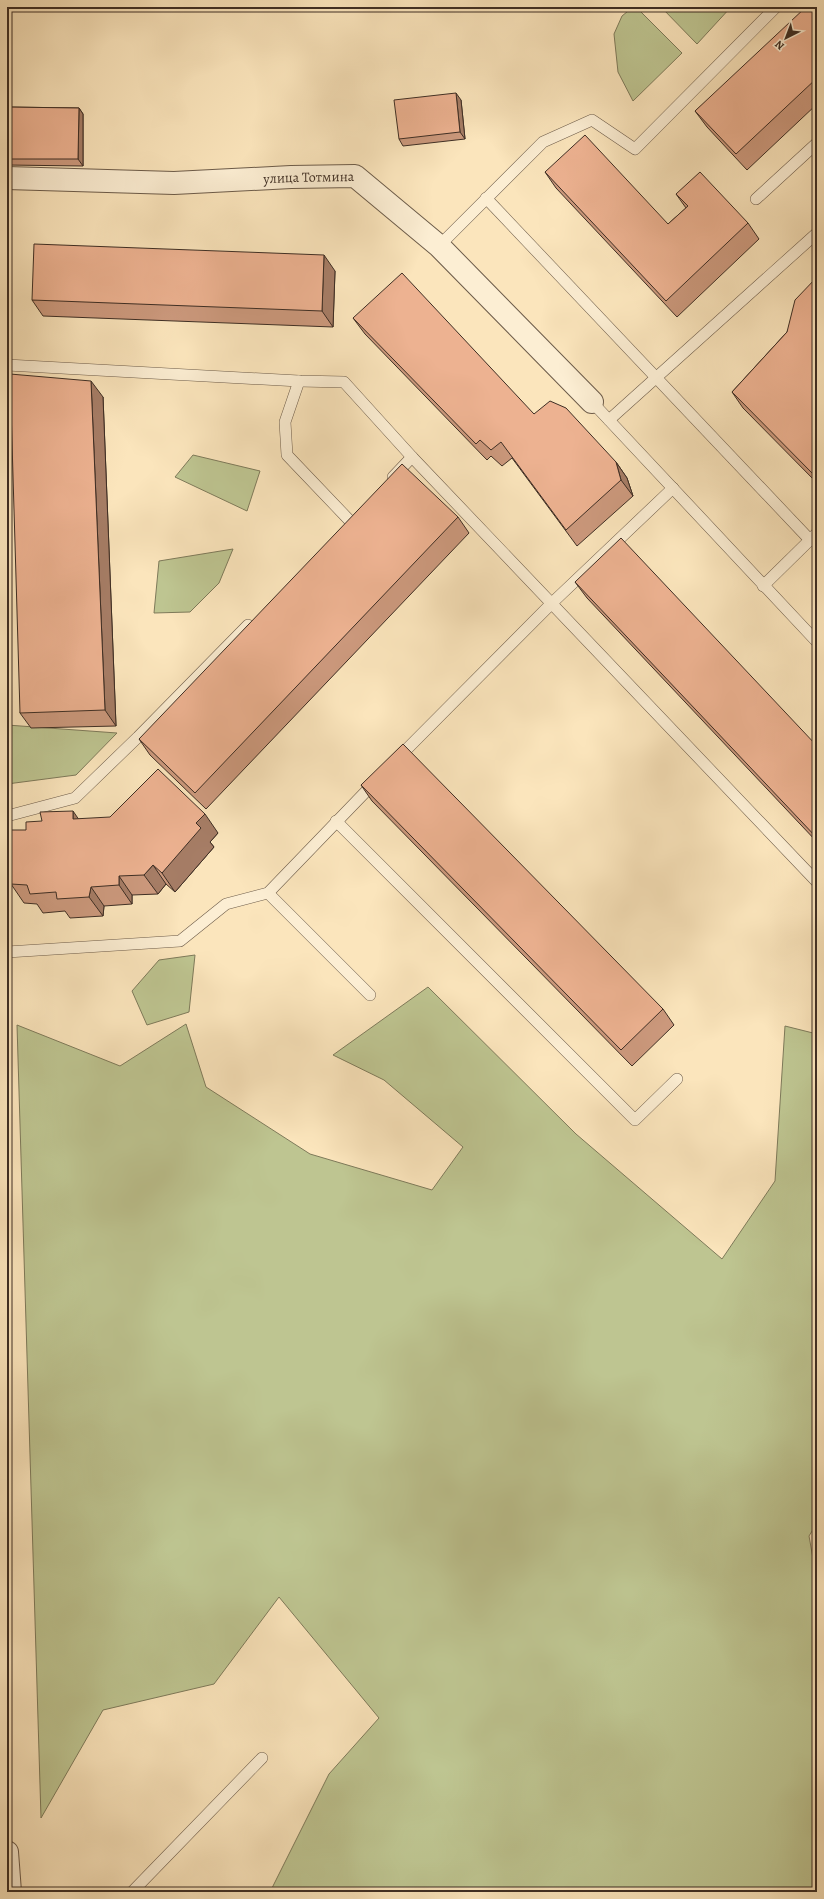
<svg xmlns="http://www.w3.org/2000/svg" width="824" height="1899" font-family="Alegreya,serif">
<rect width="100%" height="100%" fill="#fbe5bc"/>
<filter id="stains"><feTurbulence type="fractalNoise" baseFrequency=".005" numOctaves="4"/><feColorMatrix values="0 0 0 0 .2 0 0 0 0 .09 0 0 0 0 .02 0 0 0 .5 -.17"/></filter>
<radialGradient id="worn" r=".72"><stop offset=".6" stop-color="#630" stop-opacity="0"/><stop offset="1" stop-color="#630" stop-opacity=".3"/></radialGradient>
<!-- green -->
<g fill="#bec591" stroke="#7e7a5a">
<path d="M633,7H636L682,53L633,101L618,72L614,34L622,16Z"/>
<path d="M661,7H731L697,44Z"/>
<path d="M193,455L260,471L247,511L175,477Z"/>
<path d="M233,549L219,583L190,612L154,613L159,561Z"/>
<path d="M7,725L117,733L76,775L7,784Z"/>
<path d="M195,955L189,1012L147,1025L132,991L159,960Z"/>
<path d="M428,987L576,1134L722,1259L775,1181L785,1026L817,1034V1523L809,1536L817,1581V1892H270L329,1774L379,1718L279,1597L214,1684L103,1710L41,1818L17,1025L120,1066L186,1024L206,1087L310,1154L432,1190L463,1147L384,1080L333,1055Z"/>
</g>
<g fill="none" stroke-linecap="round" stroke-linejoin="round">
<defs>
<g id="lane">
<path d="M486,198L810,540"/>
<path d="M756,199L817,143"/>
<path d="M439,246L543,142L592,120L635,149L776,7"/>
<path d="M7,365L299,381L344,382L412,457"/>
<path d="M299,381L285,422L287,455L350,521"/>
<path d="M592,402L817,642"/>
<path d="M609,420L817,233"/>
<path d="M393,477L412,457L817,882"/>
<path d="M763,586L817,533"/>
<path d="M397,759L552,603L673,488"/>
<path d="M7,816L75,798L138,737L248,625"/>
<path d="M336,821L635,1120L677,1079"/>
<path d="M268,893L370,995"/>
<path d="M7,952L180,941L226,904L268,893L375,782"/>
<path d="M132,1892L262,1758"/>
</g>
<g id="street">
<path id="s1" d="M7,178L174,183L291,177L355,176L439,246L592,402"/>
<path d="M7,1852L10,1892"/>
</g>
</defs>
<!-- lane casing -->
<use href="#lane" stroke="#6d5c4a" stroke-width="12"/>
<!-- street casing -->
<use href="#street" stroke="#6d5c4a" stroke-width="24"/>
<!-- lane -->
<use href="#lane" stroke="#fceed3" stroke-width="11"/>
<!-- street -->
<use href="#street" stroke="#fceed3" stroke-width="22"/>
</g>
<!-- wall -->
<g fill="#cc997d" stroke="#3e2e24">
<path d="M817,7V104L747,170L707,127L695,111Z"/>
<path d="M461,100L465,139L403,146L399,139Z"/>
<path d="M7,107L79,108L83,114V166L7,165Z"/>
<path d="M545,172L668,224L686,208L676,194L748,223L759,239L677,317L556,188Z"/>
<path d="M335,271L333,327L43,316L32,300Z"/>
<path d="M817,277V483L743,408L732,392L787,332Z"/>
<path d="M353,318L534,414L616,462L627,478L633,496L577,546L512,458L502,466L491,456L487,460L365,334Z"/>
<path d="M103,397L116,726L31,728L20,713Z"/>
<path d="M458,517L469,533L206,809L150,755L139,739Z"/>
<path d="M575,582L817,746V842L587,598Z"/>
<path d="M361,785L663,1009L674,1025L632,1066L372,801Z"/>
<path d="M78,819L218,833L210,842L214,847L175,892L166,884L158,894L132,895V904L104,906L103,916L70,918L65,911L43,913L37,904L24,903L11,884L26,830Z"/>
</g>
<!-- shaded-wall -->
<g fill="#a67d66" stroke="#3e2e24">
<path d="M456,93L461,100L465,139L460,132Z"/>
<path d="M79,108L83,114V166L78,159Z"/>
<path d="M324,255L335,271L333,327L322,311Z"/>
<path d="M91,381L103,397L116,726L105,710Z"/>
<path d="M616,462L627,478L633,496L621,480Z"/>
<path d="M73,811L86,830L73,819Z"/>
<path d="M205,814L218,833L210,842L214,847L175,892L162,873L196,823Z"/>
<path d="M153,865L166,884L158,894L144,875Z"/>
<path d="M119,876L132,895V904L119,885Z"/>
<path d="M91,887L104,906L103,916L89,897Z"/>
</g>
<!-- building -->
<g fill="#edb291" stroke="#3e2e24">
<path d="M806,7H817V78L736,154L695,111Z"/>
<path d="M456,93L460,132L399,139L394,100Z"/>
<path d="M7,107L79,108L78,159H7Z"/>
<path d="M585,135L668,224L688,206L676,194L700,172L748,223L666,301L545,172Z"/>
<path d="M34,244L324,255L322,311L32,300Z"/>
<path d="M402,273L534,414L550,401L566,408L616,462L621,480L566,530L501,442L491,450L480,440L476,444L353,318Z"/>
<path d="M817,277V470L813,474L732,392L787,332L795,300Z"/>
<path d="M10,374L91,381L105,710L20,713Z"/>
<path d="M402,464L458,517L195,793L139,739Z"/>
<path d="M621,538L817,746V838L575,582Z"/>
<path d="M403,744L663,1009L621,1050L361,785Z"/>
<path d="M158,769L205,814L196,823L201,828L162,873L153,865L144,875L119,876V885L91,887L89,897L57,899L56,892L30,894L27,885L11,884L9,830H26V822L42,821L40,812L73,811V819L110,817Z"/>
</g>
<g text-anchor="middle" stroke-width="4" stroke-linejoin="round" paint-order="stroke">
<!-- street labels -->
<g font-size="14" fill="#3e2e24" stroke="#fceed3">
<text dy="5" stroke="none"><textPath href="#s1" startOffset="302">улица Тотмина</textPath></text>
</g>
</g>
<!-- margin -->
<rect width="824" height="1899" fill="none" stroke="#fbe5bc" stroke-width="24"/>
<rect x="8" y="8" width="808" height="1883" fill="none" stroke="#3e2e24" stroke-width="2"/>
<rect x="12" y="12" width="800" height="1875" fill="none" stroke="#3e2e24"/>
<!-- north arrow -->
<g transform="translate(786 38) rotate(222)" stroke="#fceed3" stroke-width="3" paint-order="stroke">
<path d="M0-3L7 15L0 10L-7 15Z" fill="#3e2e24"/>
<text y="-6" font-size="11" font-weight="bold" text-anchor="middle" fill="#3e2e24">N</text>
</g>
<rect width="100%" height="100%" filter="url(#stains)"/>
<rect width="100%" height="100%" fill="url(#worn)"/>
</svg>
